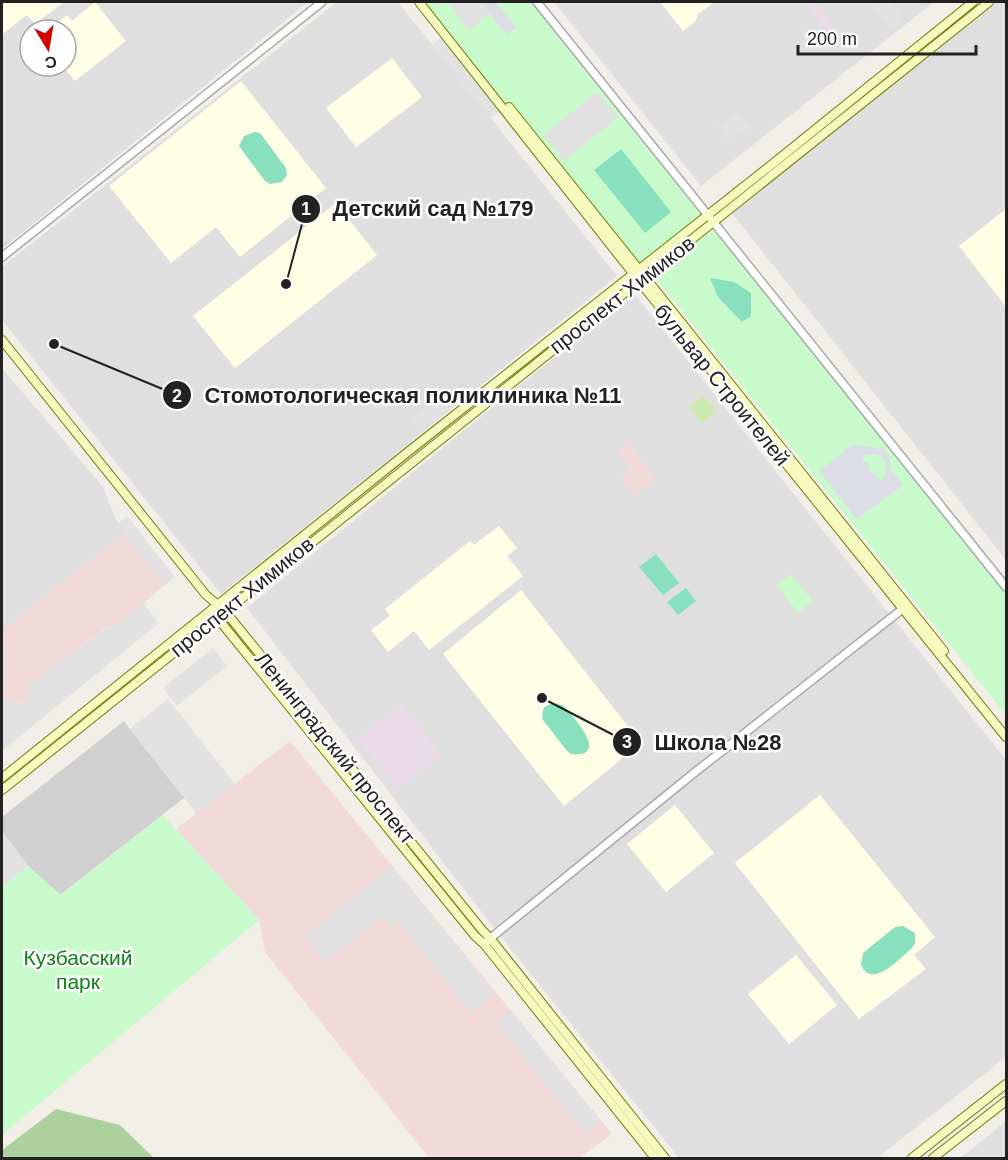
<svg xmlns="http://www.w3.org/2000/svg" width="1008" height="1160" font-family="Arial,sans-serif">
<rect width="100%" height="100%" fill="#f2efe9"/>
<!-- residential -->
<g fill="#e0dfdf" fill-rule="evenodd">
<path d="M2,2H308L2,249ZM30,30H66V66H30Z"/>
<path d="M337,2H398L617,276L221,594L2,320V267Z"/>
<path d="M554,2H934L701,186Z"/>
<path d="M994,2H1006V560L732,213Z"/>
<path d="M635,295L1006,760V1057L877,1158H679L490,923L247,608L527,379Z"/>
<path d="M2,368L103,487L115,517L124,534L2,631Z"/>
<path d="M1006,1121V1158H960L978,1144Z"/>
</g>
<!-- commercial -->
<g fill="#f2dad9">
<path d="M628,443L656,478L635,496L620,478L631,468L618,452Z"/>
<path d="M124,534L165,585L121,622L106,628L29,684L25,704L2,699V631Z"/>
<path d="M290,741L612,1134L579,1158H429L265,952L259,920L176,829Z"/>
</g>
<!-- industrial -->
<g fill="#ebdbe8">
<path d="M804,2H814L846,41L840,46Z"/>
<path d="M401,705L441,755L398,789L356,739Z"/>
</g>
<!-- education -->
<g fill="#ffffe5">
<path d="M2,2H64L35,24L27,15L2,34Z"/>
<path d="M95,2L126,41L75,81L63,66H66V30H48L67,15L72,21Z"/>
<path d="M660,2H714L698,14L695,22L683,31Z"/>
<path d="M392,58L422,97L356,147L326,108Z"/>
<path d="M241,81L326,188L240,257L216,227L171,263L109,186Z"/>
<path d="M336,203L377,255L235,368L193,316Z"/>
<path d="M1006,209V307L959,246Z"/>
<path d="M499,526L517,548L507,556L523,576L429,650L414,631L388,652L371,630L390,616L385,609L470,541L474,545Z"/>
<path d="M521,590L641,743L564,806L443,654Z"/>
<path d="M820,795L935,937L914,955L926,969L859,1019L735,863Z"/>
<path d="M675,805L714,853L666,892L627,844Z"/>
<path d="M796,955L837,1005L789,1044L748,994Z"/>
</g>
<!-- religious -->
<path fill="#d0d0d0" d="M124,721L184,798L60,895L28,866L2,831V817Z"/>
<!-- grass -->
<path fill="#cdebb0" d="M704,396L717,411L702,423L689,407Z"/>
<!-- forest -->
<path fill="#add19e" d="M56,1109L120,1125L154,1158H2V1150Z"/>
<!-- park -->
<g fill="#c8facc">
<path d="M424,2H537L709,215L639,270Z"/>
<path d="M713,232L719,234L1006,594V715L656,279L661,269L705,235Z"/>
<path d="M791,574L813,601L798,613L777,585Z"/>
<path d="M163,815L259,920L2,1135V885L3,886L28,866L61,895Z"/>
</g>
<!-- pitch -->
<g fill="#88e0be">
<path d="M255,132L260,133L286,168L287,175L282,182L270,184L265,181L239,146L244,136Z"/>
<path d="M621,149L671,212L645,233L594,170Z"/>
<path d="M710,278L734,282L751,293V316L742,322L718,297Z"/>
<path d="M656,554L679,583L663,595L639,567Z"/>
<path d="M686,588L696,601L678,615L667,602Z"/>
<path d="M553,703C555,704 559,704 562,705C567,708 571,715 575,719C584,731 604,757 571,754L567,751L543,720L542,715L544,707Z"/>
<path d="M903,926L915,933V943L912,948C900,958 872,990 861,965L863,953L895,927Z"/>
</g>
<!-- parking -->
<g fill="#e2e2e2">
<path d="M448,2H480L489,14L469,31Z"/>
<path d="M867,2H889L905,21L892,32Z"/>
<path d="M441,37L501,111L490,118L432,45Z"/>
<path d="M597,92L618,117L564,161L543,135Z"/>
<path d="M737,111L750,127L730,143L717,127Z"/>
<path d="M441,396L450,408L420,431L411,419Z"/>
<path d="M127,516L175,577L165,585L116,525Z"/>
<path d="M143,603L159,623L2,751V699L24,704L29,684L107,628L121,622Z"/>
<path d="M213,648L227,666L177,706L163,688Z"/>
<path d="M168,699L235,784L197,814L130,729Z"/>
<path d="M2,831L28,866L3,886L2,885Z"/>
<path d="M392,866L494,994L471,1013L399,923L392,928L382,917L325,962L304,936Z"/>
<path d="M511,1010L600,1121L585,1133L496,1023Z"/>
</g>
<!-- plaza -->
<g fill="#dddde8" fill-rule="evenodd">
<path d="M480,2H495L517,28L507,35Z"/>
<path d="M853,444L884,449L889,456L892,471L903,485L857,519L819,471ZM875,454L883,457L887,465L884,478L881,480L876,478L877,474L869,471L868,462H864L862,459L865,455Z"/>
</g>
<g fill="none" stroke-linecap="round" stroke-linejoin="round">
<defs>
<g id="tertiary">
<path d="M537,2L1006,587"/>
<path d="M2,257L322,2"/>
<path d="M487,941L694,773L905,607"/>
</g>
<g id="secondary">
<path d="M419,2L639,281L1006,737"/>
<path d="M509,107L944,651"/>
<path d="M2,340L206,595L225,611L482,930L490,938L665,1158"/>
<path d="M215,615L475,936L484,944L655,1158"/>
<path d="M2,778L409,451L775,162L973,2"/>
<path d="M2,790L989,2"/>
<path d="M912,1158L1006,1084"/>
<path d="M933,1158L1006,1101"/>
</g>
</defs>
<!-- tertiary casing -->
<use href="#tertiary" stroke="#a9a9a9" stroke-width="10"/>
<!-- secondary casing -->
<use href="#secondary" stroke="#707d05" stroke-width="10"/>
<!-- tertiary -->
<use href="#tertiary" stroke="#fff" stroke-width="7"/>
<!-- secondary -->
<use href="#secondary" stroke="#f7fabf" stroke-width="8"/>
</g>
<g text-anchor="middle" stroke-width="5" stroke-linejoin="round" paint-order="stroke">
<!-- street labels -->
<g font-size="21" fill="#222" stroke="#fff">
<text transform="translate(622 295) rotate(-38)" y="7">проспект Химиков</text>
<text transform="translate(722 385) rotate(51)" y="7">бульвар Строителей</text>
<text transform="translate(242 597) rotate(-39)" y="7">проспект Химиков</text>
<text transform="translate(335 748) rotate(51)" y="7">Ленинградский проспект</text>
</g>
<!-- park labels -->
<g font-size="21" fill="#0c8416" stroke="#fff">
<text x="78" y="965">Кузбасский<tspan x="78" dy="24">парк</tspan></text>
</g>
</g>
<!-- callouts -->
<path fill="none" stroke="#222" stroke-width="2" d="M286 284L306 209M54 344L177 395M542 698L627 742"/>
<g fill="#222" stroke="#fff" stroke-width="2">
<circle cx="286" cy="284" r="6"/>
<circle cx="54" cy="344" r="6"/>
<circle cx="542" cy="698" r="6"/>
<circle cx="306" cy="209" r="15"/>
<circle cx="177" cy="395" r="15"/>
<circle cx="627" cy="742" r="15"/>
</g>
<g font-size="18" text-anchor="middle" font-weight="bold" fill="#fff">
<text x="306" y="215">1</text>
<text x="177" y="402">2</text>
<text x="627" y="748">3</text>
</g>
<g font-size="22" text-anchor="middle" font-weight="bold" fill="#222" stroke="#fff" stroke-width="5" stroke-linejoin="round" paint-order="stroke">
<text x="433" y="216">Детский сад №179</text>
<text x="413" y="403">Стомотологическая поликлиника №11</text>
<text x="718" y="750">Школа №28</text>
</g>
<!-- border -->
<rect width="1008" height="1160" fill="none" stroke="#222222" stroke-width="6"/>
<!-- north arrow -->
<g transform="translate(48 48) rotate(169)"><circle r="28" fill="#ffffff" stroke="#a7a7a7" stroke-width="1.5"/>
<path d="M0-4.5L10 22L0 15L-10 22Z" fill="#d40000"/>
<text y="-9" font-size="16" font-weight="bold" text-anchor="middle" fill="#222222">С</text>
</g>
<!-- scale -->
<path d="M798 45v9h178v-9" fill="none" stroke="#222222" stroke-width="3"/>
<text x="807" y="45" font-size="18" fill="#222222" stroke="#ffffff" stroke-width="4.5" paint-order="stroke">200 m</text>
</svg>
